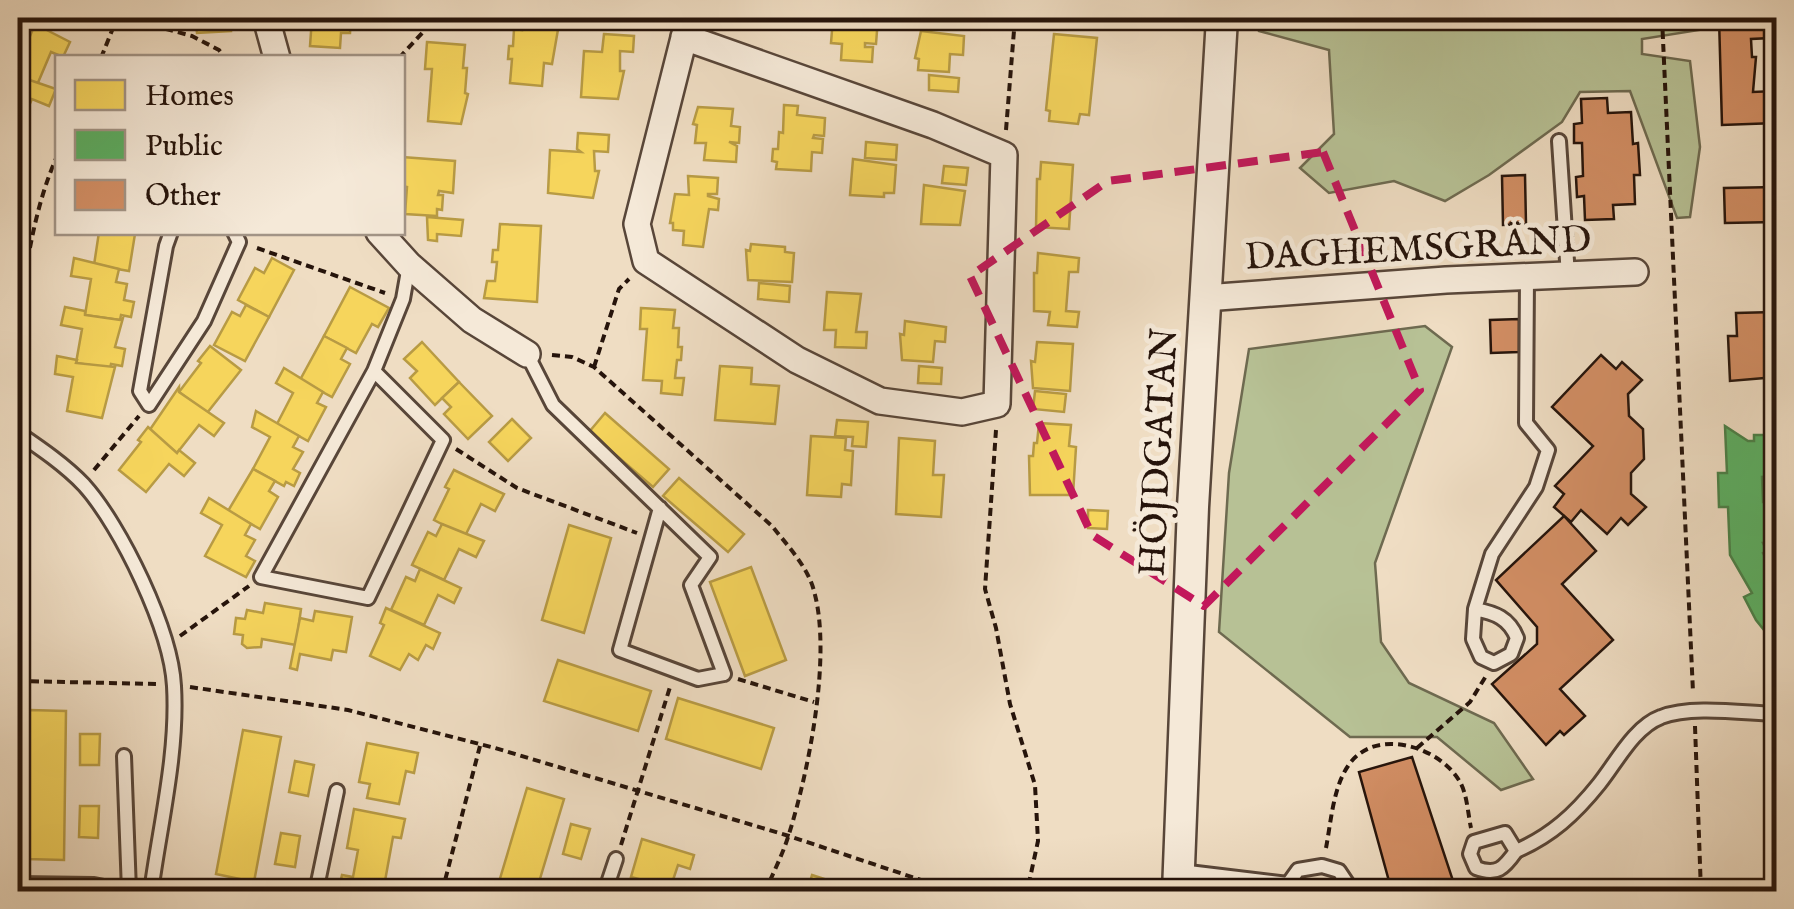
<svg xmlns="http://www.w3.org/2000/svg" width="1794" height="909" font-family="'IM FELL English',serif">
<rect width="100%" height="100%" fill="#efddc3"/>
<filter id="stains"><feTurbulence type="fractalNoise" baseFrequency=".002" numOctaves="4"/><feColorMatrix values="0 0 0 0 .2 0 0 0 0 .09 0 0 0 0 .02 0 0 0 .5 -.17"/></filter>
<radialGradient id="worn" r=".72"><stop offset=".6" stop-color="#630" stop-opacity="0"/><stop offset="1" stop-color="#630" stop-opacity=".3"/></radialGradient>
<!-- green -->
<g fill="#b7c195" stroke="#6e6a50" stroke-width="2.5">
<path d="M1259,18H1704L1705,29L1642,39V54L1690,61L1700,147L1690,217L1677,218L1630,91L1580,92L1562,122L1489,175L1445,201L1394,181L1329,193L1300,168L1334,134L1329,50L1259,31Z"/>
<path d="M1425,326L1452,347L1375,563L1381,642L1409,683L1494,723L1533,779L1501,790L1437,737H1350L1219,632L1229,473L1249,349Z"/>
</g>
<!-- homes -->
<g fill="#f6d55c" stroke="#b89b44" stroke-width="2.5">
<path d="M195,18H230L231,31L197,33Z"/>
<path d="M312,18H351L350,33H341L340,48L310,46Z"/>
<path d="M523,18H560L552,64L544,63L542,86L510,83L512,59H508L509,46H513L514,29L522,30Z"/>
<path d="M833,18H878L876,44L865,43V47H873L872,62L841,60L842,44L831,43Z"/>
<path d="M35,24L70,42L63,57L51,52L37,85L18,76V40L19,37L28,41Z"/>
<path d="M921,31L964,36L963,55L950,54L949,72L918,70L919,59L915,58Z"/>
<path d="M604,34L634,36L633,52L620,51V71H624L618,99L581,97L584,51L602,52Z"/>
<path d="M1054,34L1097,38L1089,115L1080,114L1078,124L1049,121L1050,111L1046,110Z"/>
<path d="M427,42L465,45L463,68H467L465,93L468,94L461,124L428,121L432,69H425Z"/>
<path d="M929,75L959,78L958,92L929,90Z"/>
<path d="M18,76L56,89L49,106L32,99L18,131Z"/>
<path d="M784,105L798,106L797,115L825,118L824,136L814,135L813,138L823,139L822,153L812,152L811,171L776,169L777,162L772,161L773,149H778L779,132L783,133Z"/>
<path d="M698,107L733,109L731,126L740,127L739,143L729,142L737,146L736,162L704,160L706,143H695L697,125L693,124Z"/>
<path d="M578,133L609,135L608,152L594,151L595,171H599L593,198L548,193L550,150L581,152L577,149Z"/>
<path d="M866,142L897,145L896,160L865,158Z"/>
<path d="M402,157L455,161L453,193L439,191L438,195H443L442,210L437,209V216L405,214L407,187L402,186Z"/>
<path d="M853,159L896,165L894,193H884V197L850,195Z"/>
<path d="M1041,162L1073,165L1069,229L1036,227L1037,179H1040Z"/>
<path d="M944,166L968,168L966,185L942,183Z"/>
<path d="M688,176L718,178L717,194H708V196L719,199L718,210L709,209L703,247L683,245L684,231L673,230V223H670L675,194L689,195Z"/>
<path d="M924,185L965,191L960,225L921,224Z"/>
<path d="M427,217L463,220L461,236L437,234V241L428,240Z"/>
<path d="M500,224L541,226L537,302L484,298L487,281H495L497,262H492L493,250H498Z"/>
<path d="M99,232L135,234L129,271L94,265Z"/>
<path d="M751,244L785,247V252L794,253L792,282L748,280L746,250L750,251Z"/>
<path d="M1038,253L1079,258L1078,272H1069L1066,311L1079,312L1077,327L1048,325L1050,312L1034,311V273H1037Z"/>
<path d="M74,258L119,269L116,282L127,284L124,300L134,302L131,317L121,315L120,320L85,315L91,279L71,276Z"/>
<path d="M272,258L294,270L269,317L238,300L255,268L264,273Z"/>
<path d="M759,283L790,286L789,302L758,299Z"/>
<path d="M350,287L389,308L378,327L372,324L356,353L324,336Z"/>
<path d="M827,292L861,294L856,332H867L866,348L835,347L836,330H824Z"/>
<path d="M246,305L269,317L245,361L214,345L232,312L240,316Z"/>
<path d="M65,307L85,311V315L120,320L123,318L115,347L125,349L122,366L111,364L110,368L76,363L82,329L61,325Z"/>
<path d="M641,308L675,310L673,328H679L678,347H682L681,360H677L675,378H684L682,395L661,393L662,381L643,380L647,329H640Z"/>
<path d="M905,321L946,327L945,342L935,341L933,362L902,360L900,334L904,335Z"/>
<path d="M324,336L347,348L341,359L350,364L332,397L300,380Z"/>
<path d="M422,342L459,382L435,405L410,378L417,371L404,359Z"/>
<path d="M1037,342L1073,344L1070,391L1033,388L1031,361L1035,362Z"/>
<path d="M210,346L241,370L207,413L179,392L201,363L198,361Z"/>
<path d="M57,356L77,360L76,363L115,367L102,418L67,411L73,377L55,374Z"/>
<path d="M720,366L752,368L751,384L779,386L775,424L715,420Z"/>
<path d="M919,366L942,368L941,384L918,383Z"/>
<path d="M284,368L323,392L317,403L326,407L308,441L277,424L293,393L276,383Z"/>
<path d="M459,382L492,416L468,439L444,414L451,407L442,398Z"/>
<path d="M179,387V392L224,423L214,436L199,425L177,453L149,431Z"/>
<path d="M1035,391L1066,394L1064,412L1033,409Z"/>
<path d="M256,411L299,436L293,447L303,452L293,469L300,473L294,486L286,482L284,486L253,469L270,437L252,427Z"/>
<path d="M605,413L669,469L653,487L589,432Z"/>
<path d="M512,419L531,438L508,461L489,442Z"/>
<path d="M837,420L868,422L866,447L852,446L853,437L835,436Z"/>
<path d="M1039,423L1071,425L1069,446L1076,447L1073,495H1030L1029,456H1033L1034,443H1037Z"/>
<path d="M148,427L177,453L179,450L195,463L184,476L169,464L146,492L119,470L141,442L138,440Z"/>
<path d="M811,436L846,438L845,450L853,451L851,485L842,484L841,497L807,495Z"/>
<path d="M899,438L935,441L933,475H944L941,517L896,514Z"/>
<path d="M253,469L275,481L269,491L278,497L260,529L228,511Z"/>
<path d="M454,470L504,494L495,511L481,504L465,536L434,520L449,489L445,487Z"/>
<path d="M679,478L744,534L728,552L663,496Z"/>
<path d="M209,498L251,524L245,535L255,540L246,556L255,561L246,577L205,556L222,525L201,513Z"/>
<path d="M1088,510L1108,511L1107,529L1088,528Z"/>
<path d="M442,524L484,541L476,557L459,549L444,580L412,565L428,532L436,536Z"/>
<path d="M569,525L611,538L584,633L542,620Z"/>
<path d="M751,567L786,660L745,676L710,582Z"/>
<path d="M420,569L461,588L454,603L438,595L424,625L391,610L406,577L415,581Z"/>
<path d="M265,603L301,609L296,645L262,639L261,647L247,648L242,644L243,635L234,634L236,618L245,619L247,610L263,613Z"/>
<path d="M386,608L440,633L433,649L426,645L418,660L409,654L400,670L370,656L384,625L380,623Z"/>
<path d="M315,611L352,617L346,652L333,650L331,660L300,654L297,670L290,668L300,618L313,621Z"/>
<path d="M558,660L651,691L638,731L544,701Z"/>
<path d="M678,698L774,728L761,769L666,739Z"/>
<path d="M29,710L66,711L64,860L26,859Z"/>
<path d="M243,730L281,737L254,882L216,874Z"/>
<path d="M80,734H100L99,765H80Z"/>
<path d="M367,743L418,753L414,773L406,771L399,804L367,798L370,784L359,782Z"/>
<path d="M295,761L314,765L308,796L289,792Z"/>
<path d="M527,788L564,799L536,892H496Z"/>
<path d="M80,806H99L98,838L79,837Z"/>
<path d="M354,809L405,819L401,838L393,837L383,892H338L342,875L353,877L358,850L347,848Z"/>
<path d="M571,824L590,829L581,859L563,854Z"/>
<path d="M281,833L300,836L295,867L275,864Z"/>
<path d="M642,839L694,855L690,869L678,865L670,889L673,892H639L642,880L631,877Z"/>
<path d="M812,875L849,887L847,892H807Z"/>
</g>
<!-- public -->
<path fill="#5aae61" stroke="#4a8047" stroke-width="2.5" d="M1725,426L1748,441H1754V435H1776V476L1762,477L1763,502L1776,501V543H1763L1767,551L1763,553L1776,577V645L1756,620L1744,597L1752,593L1730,555L1728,507H1719L1718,473H1727Z"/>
<!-- building -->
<g fill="#d28e64" stroke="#26140b" stroke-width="2.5">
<path d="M1719,18H1770L1771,38L1751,39L1752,57H1756L1753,92L1775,91L1776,123L1722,125Z"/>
<path d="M1607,98L1608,113L1631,112L1633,144L1638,143L1640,175H1634L1635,204L1613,205L1614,219L1585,220L1584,196L1577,197L1576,177L1583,176L1582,143H1574V124L1582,123L1581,99Z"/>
<path d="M1525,175L1526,224L1503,225L1502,176Z"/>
<path d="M1776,187V222L1725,223L1724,188Z"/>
<path d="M1774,312L1776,377L1730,381L1728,336H1737L1736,313Z"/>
<path d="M1519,319V352L1491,353L1490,320Z"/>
<path d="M1601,355L1616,369L1622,362L1642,380L1628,394L1629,416L1643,429L1644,459L1631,473V494L1646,507L1628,525L1621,518L1607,534L1581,510L1571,522L1554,507L1564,494L1555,486L1593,446L1552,407Z"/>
<path d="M1564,516L1596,551L1562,584L1613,640L1560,689L1585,716L1564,735L1560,731L1546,745L1492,684L1537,644V627L1496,580Z"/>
<path d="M1412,757L1456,890L1585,880V892H1392L1359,772Z"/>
</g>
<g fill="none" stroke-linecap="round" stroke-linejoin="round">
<defs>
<g id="service">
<path d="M1559,141L1568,276"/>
<path d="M171,232L166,246L140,391L149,405L204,321L239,242L234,232"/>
<path d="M527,354L553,405L710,557L691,585L724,674L698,679L620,650L660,508"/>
<path d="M374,371L443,440L368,598L261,577L374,371L403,299L409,265"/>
<path d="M18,433C40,448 65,465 84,485C121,526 171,630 174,686C178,753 160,825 151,892"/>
<path d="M1475,609C1495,613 1509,618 1517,638L1511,654L1494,663L1481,657L1473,639L1475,609L1492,554L1536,487L1548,450L1526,423L1527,278"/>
<path d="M124,756L129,891"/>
<path d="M1505,833L1516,851C1504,868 1497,876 1476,868L1470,854L1474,842Z"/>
<path d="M1516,851C1551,836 1575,814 1599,784C1616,763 1634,727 1661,717C1691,705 1744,713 1776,714"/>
<path d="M1180,871L1288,884"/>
<path d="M18,884L94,885L129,892"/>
<path d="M1288,884L1298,870L1322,866L1339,871L1353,892"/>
<path d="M316,892L337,791"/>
<path d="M605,892L616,859"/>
</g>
<g id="minor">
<path d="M266,18L277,58"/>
<path d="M684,37L933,125L1004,155L997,404L962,412L880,401L797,360L646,261L637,224L689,18"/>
<path d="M379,232L409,265L472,320L527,354"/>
<path d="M1205,298L1446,280L1635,272"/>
</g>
<path id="tertiary" d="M1178,892L1193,507L1222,18"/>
</defs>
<!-- service casing -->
<use href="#service" stroke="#584639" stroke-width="18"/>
<!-- minor casing -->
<use href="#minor" stroke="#584639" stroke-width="30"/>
<!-- tertiary casing -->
<use href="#tertiary" stroke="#584639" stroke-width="35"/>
<!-- path -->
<g stroke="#26140b" stroke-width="4" stroke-dasharray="8 5" stroke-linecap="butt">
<path d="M76,18L114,28L155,26L192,36L219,50L225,58"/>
<path d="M1662,18L1693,692"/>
<path d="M101,58L117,18"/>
<path d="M399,58L436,18"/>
<path d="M1006,130L1015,18"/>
<path d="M257,248L385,293"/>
<path d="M18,325C26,267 34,207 58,154"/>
<path d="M552,355L572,357L594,367L772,526C787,545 808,567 814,591C832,655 809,770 789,834C783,854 773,873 765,892"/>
<path d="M594,367L619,289L629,279"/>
<path d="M996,430L985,589L996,628L1010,704L1035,785L1038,841L1027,892"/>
<path d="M456,449L517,488L637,533"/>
<path d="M94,470L139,416"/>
<path d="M180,636L249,586"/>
<path d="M738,679L814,702"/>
<path d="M18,681L156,684"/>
<path d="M190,687L348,710L495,748L789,836L957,892"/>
<path d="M1695,726L1701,892"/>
<path d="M1417,748L1470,702L1486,676"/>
<path d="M621,845L670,687"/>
<path d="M1326,848C1331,822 1333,788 1348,766C1374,726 1440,746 1460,782C1467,794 1468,814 1471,828"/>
<path d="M442,892L480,746"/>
<path d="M916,892L920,878"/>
</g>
<!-- service -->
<use href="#service" stroke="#f5e9d8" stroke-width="12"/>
<!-- minor -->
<use href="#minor" stroke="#f5e9d8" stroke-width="25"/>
<!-- tertiary -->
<use href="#tertiary" stroke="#f5e9d8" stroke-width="30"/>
</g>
<!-- marked area -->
<path fill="none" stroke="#c2185b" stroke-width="8" stroke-dasharray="20 12" stroke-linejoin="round" d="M1323,152L1420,390L1204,606L1092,535L970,276L1108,181Z"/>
<g text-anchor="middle" stroke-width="10" stroke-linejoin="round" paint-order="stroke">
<!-- street labels -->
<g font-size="38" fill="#26140b" stroke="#f5e9d8">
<text transform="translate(1418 247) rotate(-3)" y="13">DAGHEMSGRÄND</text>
<text transform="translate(1157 452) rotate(-87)" y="13">HÖJDGATAN</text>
</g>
</g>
<!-- margin -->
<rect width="1794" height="909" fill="none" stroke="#efddc3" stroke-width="60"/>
<rect x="20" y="20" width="1754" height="869" fill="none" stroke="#26140b" stroke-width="5"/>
<rect x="30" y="30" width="1734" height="849" fill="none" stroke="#26140b" stroke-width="2.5"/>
<!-- legend -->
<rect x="55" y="55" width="350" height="180" fill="#f5e9d8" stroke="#a29486" stroke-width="2.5"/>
<rect x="75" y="80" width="50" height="30" fill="#f6d55c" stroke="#a29486" stroke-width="2.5"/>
<text x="145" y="105" font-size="30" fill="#26140b">Homes</text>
<rect x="75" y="130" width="50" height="30" fill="#5aae61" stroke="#a29486" stroke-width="2.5"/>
<text x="145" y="155" font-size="30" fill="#26140b">Public</text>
<rect x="75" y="180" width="50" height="30" fill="#d28e64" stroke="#a29486" stroke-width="2.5"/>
<text x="145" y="205" font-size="30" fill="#26140b">Other</text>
<rect width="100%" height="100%" filter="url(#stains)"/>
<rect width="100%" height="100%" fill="url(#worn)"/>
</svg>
